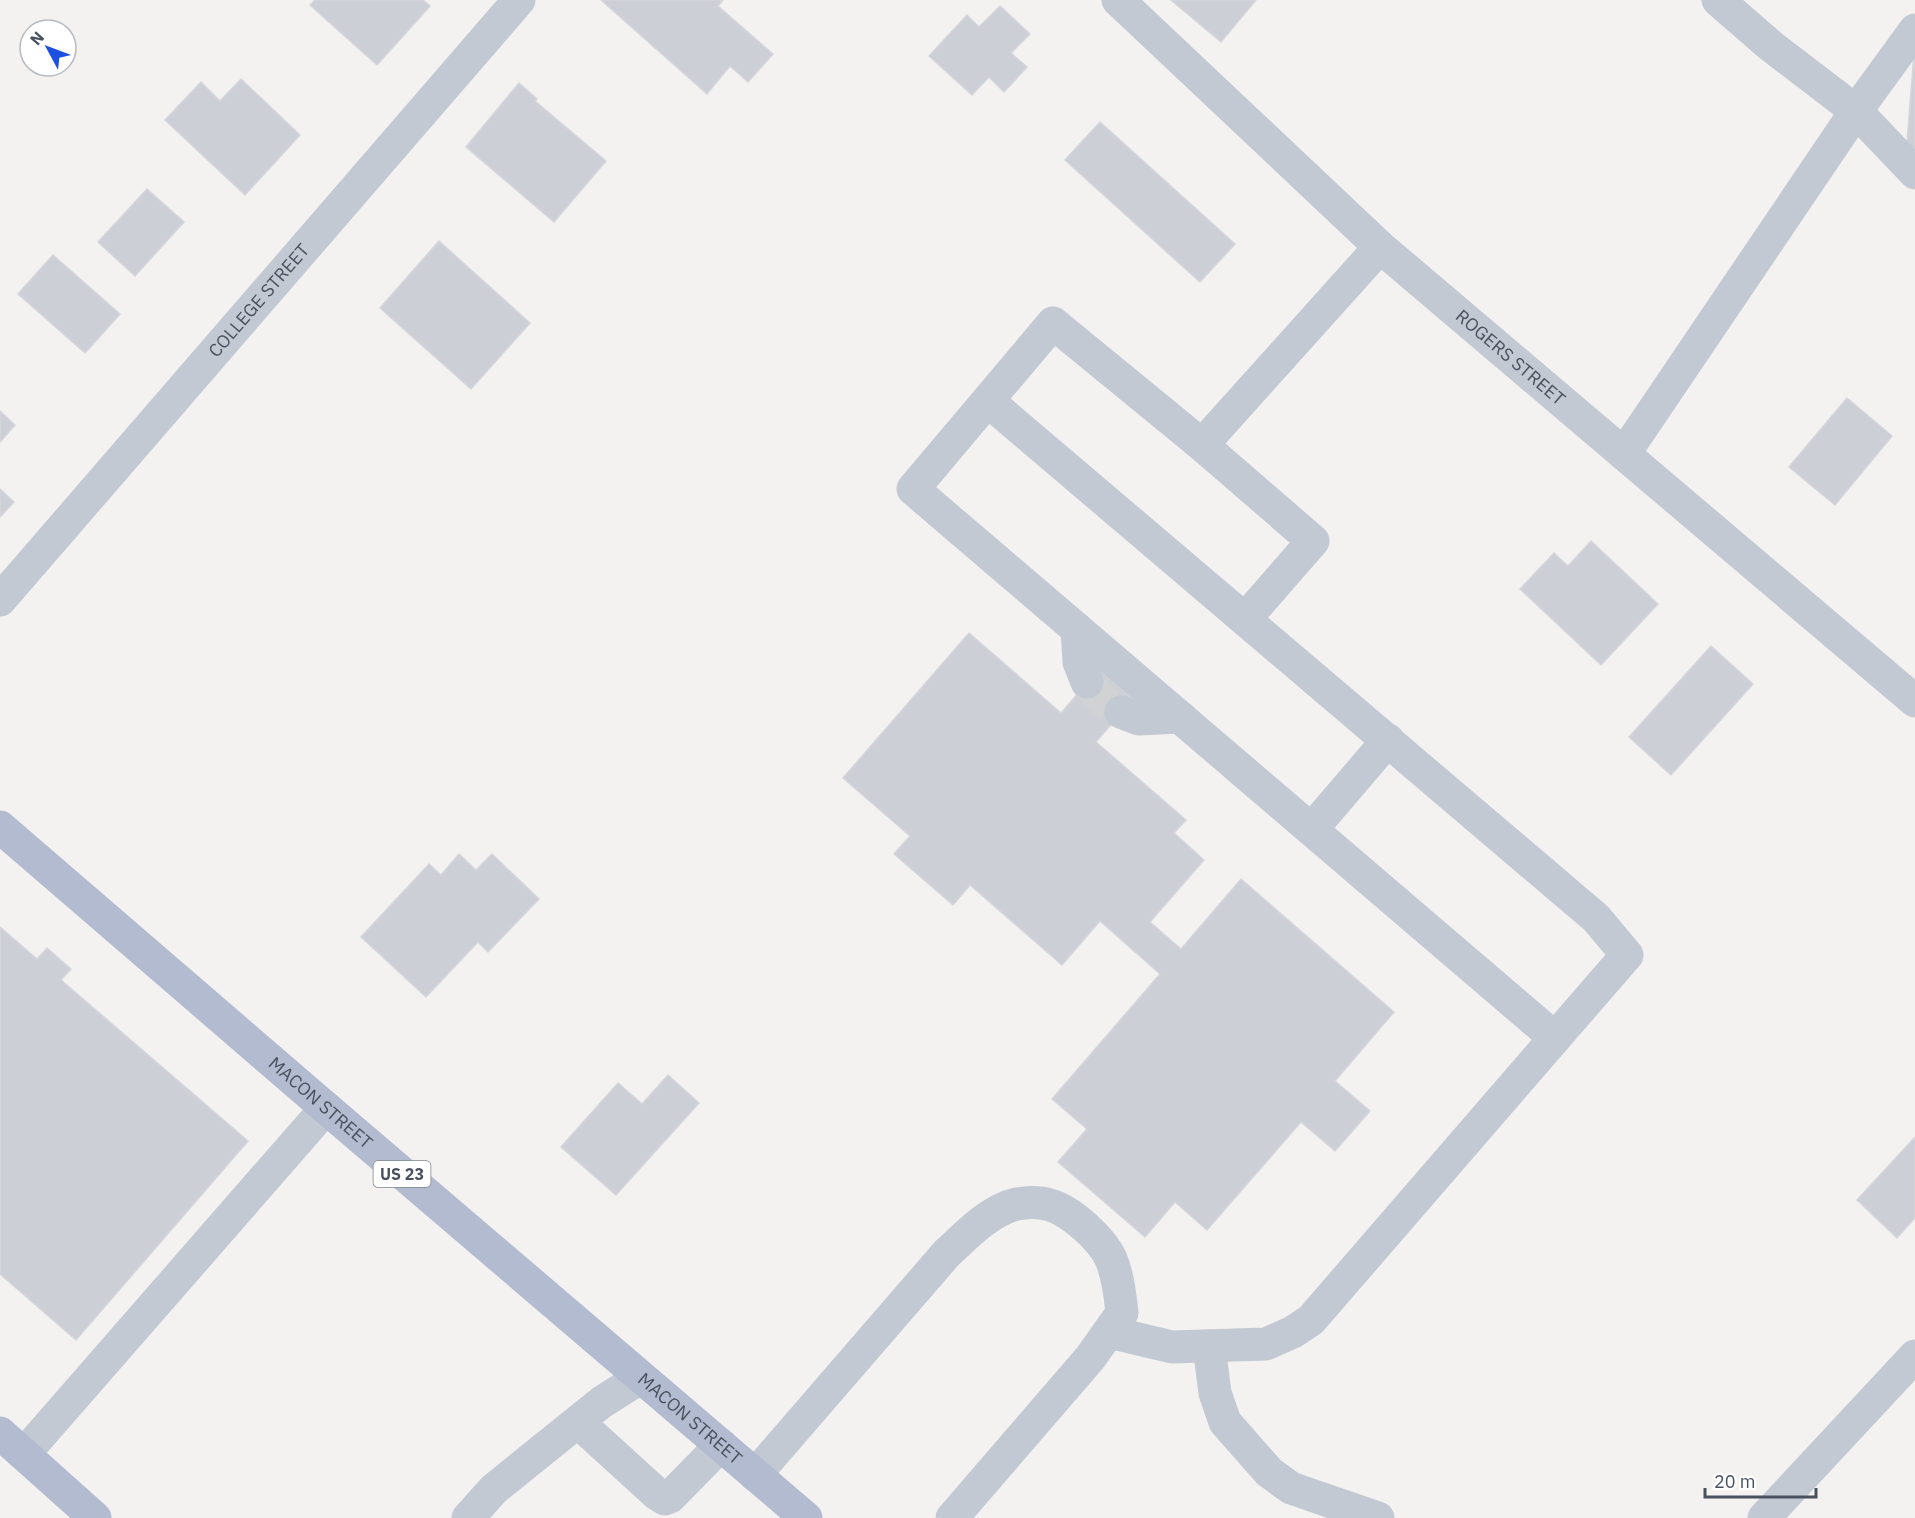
<svg xmlns="http://www.w3.org/2000/svg" width="1915" height="1518" font-family="'IBM Plex Sans',sans-serif">
<rect width="100%" height="100%" fill="#f3f2f1"/>
<!-- building -->
<g fill="#cdcfd6" stroke="#d5d6dc" stroke-width="1.5">
<path d="M315,0H423L430,6L377,65L310,5Z"/>
<path d="M601,0H723L718,6L773,54L748,82L730,66L707,94Z"/>
<path d="M1171,0H1256L1221,42Z"/>
<path d="M1000,6L1030,34L1011,53L1027,67L1004,92L989,77L972,95L929,56L967,15L979,27Z"/>
<path d="M1914,54H1915V156L1906,155Z"/>
<path d="M241,79L300,135L245,195L165,120L201,82L220,101Z"/>
<path d="M519,83L537,99L535,101L606,161L554,222L466,147Z"/>
<path d="M1100,122L1235,244L1200,282L1065,160Z"/>
<path d="M147,189L184,222L135,276L98,242Z"/>
<path d="M439,241L530,323L471,389L380,308Z"/>
<path d="M53,255L120,314L85,353L18,294Z"/>
<path d="M1847,398L1892,436L1835,505L1789,467Z"/>
<path d="M0,411L15,425L0,442Z"/>
<path d="M0,489L14,502L0,517Z"/>
<path d="M1591,541L1658,604L1601,665L1520,589L1554,553L1568,566Z"/>
<path d="M969,633L1061,713L1099,669L1133,699L1096,742L1186,820L1174,833L1204,860L1150,922L1181,949L1241,879L1394,1012L1335,1081L1370,1111L1335,1151L1301,1122L1207,1230L1175,1202L1145,1237L1058,1162L1087,1129L1052,1099L1160,974L1100,921L1062,965L970,885L953,905L894,854L910,836L843,778Z"/>
<path d="M1711,646L1753,684L1671,775L1629,737Z"/>
<path d="M459,854L476,870L492,854L539,899L488,952L478,942L426,997L361,937L429,864L441,875Z"/>
<path d="M0,927L37,959L47,948L71,969L61,980L248,1141L76,1340L0,1274Z"/>
<path d="M668,1075L699,1103L616,1195L561,1147L618,1083L642,1104Z"/>
<path d="M1915,1137V1218L1897,1238L1857,1200Z"/>
</g>
<g fill="none" stroke-linecap="round" stroke-linejoin="round">
<!-- minor-tunnel -->
<path stroke="#d1d2d4" stroke-width="33" stroke-dasharray="33 16" stroke-linecap="butt" d="M1087,682C1096,696 1107,705 1121,712"/>
<!-- minor -->
<g stroke="#c2c9d2" stroke-width="33">
<path id="s1" d="M1118,0L1380,247L1915,701"/>
<path d="M1718,0L1771,46L1856,111L1915,30"/>
<path d="M988,401L1596,918L1627,955L1555,1038L913,489L1053,323L1202,445L1380,247"/>
<path d="M1202,445L1313,541L1245,619"/>
<path d="M1624,454L1856,111L1915,173"/>
<path id="s2" d="M0,600L519,0"/>
<path d="M1077,629L1079,662L1087,682"/>
<path d="M1121,712L1139,719L1180,717"/>
<path d="M1312,829L1388,740"/>
<path d="M1109,1332L1172,1347L1266,1344L1293,1332L1311,1320L1555,1038"/>
<path d="M1209,1346L1215,1393L1225,1422L1269,1472L1291,1488L1378,1518"/>
<path d="M578,1422L657,1494L665,1499L670,1497L721,1445"/>
<path d="M24,1454L326,1108"/>
<path d="M755,1475L947,1253C965,1237 982,1218 1005,1208C1017,1202 1037,1201 1050,1205C1071,1211 1102,1239 1111,1259C1118,1276 1120,1295 1122,1313L1090,1358L952,1518"/>
<path d="M468,1518L494,1489L602,1402L640,1378"/>
<path d="M1764,1518L1915,1356"/>
</g>
<!-- major -->
<g stroke="#b2bbcf" stroke-width="33">
<path id="s3" d="M0,827L326,1108L806,1518"/>
<path d="M0,1433L95,1518"/>
</g>
</g>
<g text-anchor="middle" stroke-width="4.5" stroke-linejoin="round" paint-order="stroke">
<!-- shield labels -->
<rect fill="#fff" stroke="#80858e" stroke-width="1.5" x="373.5" y="1161" width="57" height="26" rx="4.5"/>
<g font-size="16" font-weight="bold" fill="#49515e">
<text x="402" y="1180">US 23</text>
</g>
<!-- street labels -->
<g font-size="18" fill="#49515e" stroke="#fff">
<text dy="6" stroke="none"><textPath href="#s2" startOffset="396">COLLEGE STREET</textPath></text>
<text dy="6" stroke="none"><textPath href="#s1" startOffset="531">ROGERS STREET</textPath></text>
<text dy="6" stroke="none"><textPath href="#s3" startOffset="423">MACON STREET</textPath></text>
<text dy="6" stroke="none"><textPath href="#s3" startOffset="909">MACON STREET</textPath></text>
</g>
</g>
<!-- north arrow -->
<g transform="translate(48 48) rotate(311)"><circle r="28" fill="#ffffff" stroke="#b6b9bf" stroke-width="1.5"/>
<path d="M0-4.5L10 22L0 15L-10 22Z" fill="#1d50e2"/>
<text y="-9" font-size="16" font-weight="bold" text-anchor="middle" fill="#49515e">N</text>
</g>
<!-- scale -->
<path d="M1705 1488v9h111v-9" fill="none" stroke="#49515e" stroke-width="3"/>
<text x="1714" y="1488" font-size="18" fill="#49515e" stroke="#ffffff" stroke-width="4.5" paint-order="stroke">20 m</text>
</svg>
